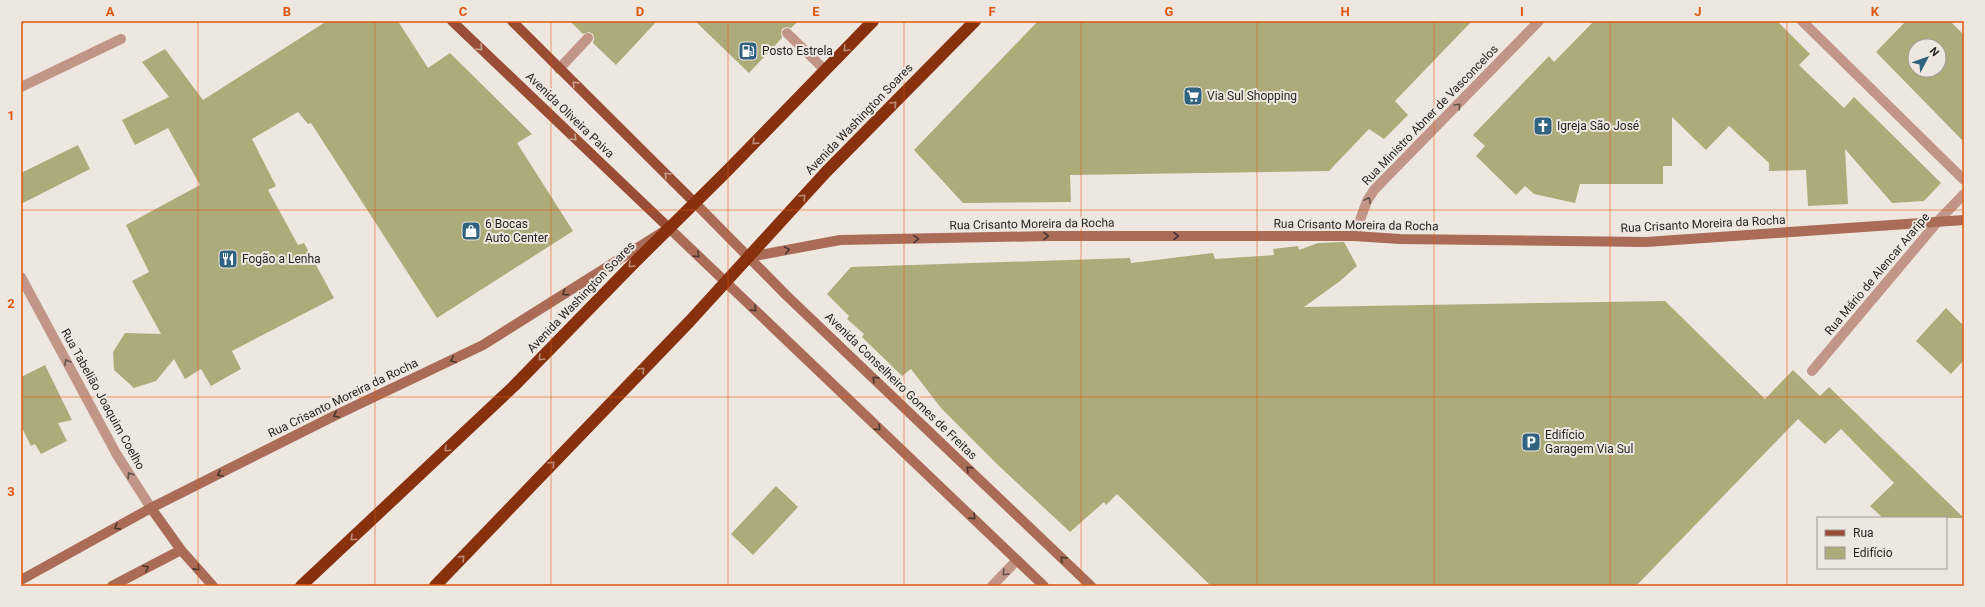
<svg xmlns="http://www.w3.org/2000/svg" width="1985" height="607" font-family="Roboto,sans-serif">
<rect width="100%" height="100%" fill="#eee7e0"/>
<!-- building -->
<g fill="#aeab7b" fill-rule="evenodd">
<path d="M327,21H398L428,68L450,53L532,134L517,143L573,231L437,318L311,123L308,124L298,112L252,139L276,186L268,190L298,245L304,243L334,298L232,351L241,369L211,386L201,369L185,379L174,359L156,381L134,388L114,370L113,352L125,333L161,334L132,281L149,272L126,225L200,185L168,128L135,145L122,120L169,97L142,62L165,49L203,100Z"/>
<path d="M570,21H657L616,65L593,43L594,39L593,34L589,32L583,34Z"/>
<path d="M695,21H798L791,28L786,27L782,29L781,34L782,38L749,73Z"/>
<path d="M1038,21H1472L1395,101L1408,115L1384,139L1369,129L1329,171L1070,175L1071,202L963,203L914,150Z"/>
<path d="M1594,21H1777L1810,54L1799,65L1844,108L1854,97L1941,183L1924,201L1892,203L1845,149L1848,204L1808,206L1806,170L1769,171V163L1729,126L1706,150L1672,117V166H1663V184H1580L1575,203L1534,194L1525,186L1516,195L1476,156L1485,146L1473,135L1549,56L1554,62Z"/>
<path d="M1906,21H1950L1964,35V142L1876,52ZM1915,46H1939V70H1915Z"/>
<path d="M78,145L90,169L21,204V173Z"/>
<path d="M1344,242L1357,266L1340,281L1304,307L1665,301L1765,399L1793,370L1820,396L1829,387L1964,518H1883L1870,506L1894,483L1841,429L1825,444L1798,419L1636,586H1211L1117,494L1106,505L1104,502L1070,532L999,466L941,408L911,369L902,376L862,337L864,334L847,319L849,316L827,294L851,267L1130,258L1131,263L1213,253L1215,259L1274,255L1273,249L1298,246L1299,250L1318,243Z"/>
<path d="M1946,308L1964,326V360L1951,374L1916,341Z"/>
<path d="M45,365L72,420L58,423L67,441L41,454L35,444L31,446L21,426V377Z"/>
<path d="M776,486L798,507L753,555L731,534Z"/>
</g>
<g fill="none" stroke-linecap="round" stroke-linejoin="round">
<!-- lane -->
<g stroke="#c19587" stroke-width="10">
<path d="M787,33L825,70"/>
<path d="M559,69L588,38"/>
<path d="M21,87L121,39"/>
</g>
<!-- street -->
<g stroke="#c19587" stroke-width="10">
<path d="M1802,21L1964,180"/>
<path d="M1354,236L1367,201L1374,190L1539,21"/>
<path d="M21,277L117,455L151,508"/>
<path d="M1812,371L1939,220L1964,194"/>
<path d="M992,586L1017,560"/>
</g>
<!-- secondary -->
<g stroke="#aa6c57" stroke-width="10">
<path d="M695,203L787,296L1091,586"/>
<path d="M749,257L840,240L1049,236H1354L1400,239L1646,242L1964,220"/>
<path d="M151,508L181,550L213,586"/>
<path d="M21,580L151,508L334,416L483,345L669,228L1044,586"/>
<path d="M112,586L181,550"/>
</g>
<!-- primary -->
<g stroke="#984d34" stroke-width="10">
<path d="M452,21L669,228"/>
<path d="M512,21L695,203"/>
</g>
<!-- highway -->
<g stroke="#87310e" stroke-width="12">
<path d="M301,586L514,386L633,264L728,170L873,21"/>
<path d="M435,586L690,321L826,172L975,21"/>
</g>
</g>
<!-- one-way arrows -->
<defs><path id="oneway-chevron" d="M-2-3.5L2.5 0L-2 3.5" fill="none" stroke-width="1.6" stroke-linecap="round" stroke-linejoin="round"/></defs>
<g stroke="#c7a293">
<use href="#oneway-chevron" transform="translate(480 48) rotate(44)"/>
<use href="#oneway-chevron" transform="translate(575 84) rotate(-136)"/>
<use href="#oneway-chevron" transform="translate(574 138) rotate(44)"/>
<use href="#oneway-chevron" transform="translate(667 175) rotate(-135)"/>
</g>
<g stroke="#ba8c77">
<use href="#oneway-chevron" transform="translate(846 49) rotate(134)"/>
<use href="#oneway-chevron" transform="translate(894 104) rotate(-46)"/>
<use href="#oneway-chevron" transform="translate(755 142) rotate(134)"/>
<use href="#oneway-chevron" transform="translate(803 197) rotate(-47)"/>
<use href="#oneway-chevron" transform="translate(631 265) rotate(135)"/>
<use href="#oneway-chevron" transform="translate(541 358) rotate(134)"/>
<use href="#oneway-chevron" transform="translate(642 370) rotate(-46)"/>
<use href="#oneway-chevron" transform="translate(447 449) rotate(137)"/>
<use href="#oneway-chevron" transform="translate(552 464) rotate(-46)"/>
<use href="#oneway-chevron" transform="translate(353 538) rotate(137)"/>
<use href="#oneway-chevron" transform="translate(462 558) rotate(-46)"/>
</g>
<g stroke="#65524b">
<use href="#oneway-chevron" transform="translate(1458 106) rotate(-46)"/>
<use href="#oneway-chevron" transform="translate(1368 200) rotate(-62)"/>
<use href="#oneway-chevron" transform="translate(67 362) rotate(-118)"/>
<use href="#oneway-chevron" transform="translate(130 475) rotate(-123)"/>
<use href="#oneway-chevron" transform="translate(1005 573) rotate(134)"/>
</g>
<g stroke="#483830">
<use href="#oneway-chevron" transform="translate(1046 236) rotate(-1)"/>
<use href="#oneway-chevron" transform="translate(1176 236)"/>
<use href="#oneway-chevron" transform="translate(916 239) rotate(-1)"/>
<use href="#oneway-chevron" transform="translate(787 250) rotate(-10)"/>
<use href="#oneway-chevron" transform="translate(697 255) rotate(44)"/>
<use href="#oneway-chevron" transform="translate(565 293) rotate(147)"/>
<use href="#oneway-chevron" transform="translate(754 309) rotate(44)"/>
<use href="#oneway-chevron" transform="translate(453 360) rotate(155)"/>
<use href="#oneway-chevron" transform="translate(875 379) rotate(-136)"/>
<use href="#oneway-chevron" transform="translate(336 415) rotate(154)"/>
<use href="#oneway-chevron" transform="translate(878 428) rotate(44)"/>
<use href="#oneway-chevron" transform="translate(969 469) rotate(-136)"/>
<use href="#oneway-chevron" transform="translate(220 474) rotate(153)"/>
<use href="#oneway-chevron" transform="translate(973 517) rotate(44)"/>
<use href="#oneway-chevron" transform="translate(117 527) rotate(151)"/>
<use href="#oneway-chevron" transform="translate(1063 559) rotate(-136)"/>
<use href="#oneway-chevron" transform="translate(146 568) rotate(-27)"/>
<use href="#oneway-chevron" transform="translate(197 568) rotate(48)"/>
</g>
<!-- grid -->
<path fill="none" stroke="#de560d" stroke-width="1" stroke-opacity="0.55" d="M198,21V586M375,21V586M551,21V586M728,21V586M904,21V586M1081,21V586M1257,21V586M1434,21V586M1610,21V586M1787,21V586M21,210H1964M21,397H1964"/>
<!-- icons -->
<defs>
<symbol id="fuel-square" viewBox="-11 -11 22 22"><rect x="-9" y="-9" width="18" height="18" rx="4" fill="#306380" stroke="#eee7e0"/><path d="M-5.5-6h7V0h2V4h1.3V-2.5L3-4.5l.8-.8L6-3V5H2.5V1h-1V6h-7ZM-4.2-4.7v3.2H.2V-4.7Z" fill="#fff"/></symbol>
<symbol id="supermarket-square" viewBox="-11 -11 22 22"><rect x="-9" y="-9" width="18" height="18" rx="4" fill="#306380" stroke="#eee7e0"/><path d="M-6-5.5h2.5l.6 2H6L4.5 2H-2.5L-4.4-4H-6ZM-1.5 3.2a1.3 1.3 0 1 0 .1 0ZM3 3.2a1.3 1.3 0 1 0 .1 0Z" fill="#fff"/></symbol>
<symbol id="church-square" viewBox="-11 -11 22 22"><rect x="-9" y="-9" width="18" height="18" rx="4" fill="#306380" stroke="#eee7e0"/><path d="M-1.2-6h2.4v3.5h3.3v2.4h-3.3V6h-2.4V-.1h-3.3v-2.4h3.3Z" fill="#fff"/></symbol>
<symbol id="shop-square" viewBox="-11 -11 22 22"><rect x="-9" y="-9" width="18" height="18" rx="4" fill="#306380" stroke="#eee7e0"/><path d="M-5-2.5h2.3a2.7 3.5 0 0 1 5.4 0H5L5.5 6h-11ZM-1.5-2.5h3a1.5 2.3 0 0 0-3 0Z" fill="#fff"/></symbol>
<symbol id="restaurant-square" viewBox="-11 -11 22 22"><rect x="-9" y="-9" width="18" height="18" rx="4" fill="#306380" stroke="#eee7e0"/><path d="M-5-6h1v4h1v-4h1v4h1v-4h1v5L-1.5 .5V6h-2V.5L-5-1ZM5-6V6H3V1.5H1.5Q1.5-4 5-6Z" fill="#fff"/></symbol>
<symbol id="parking-square" viewBox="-11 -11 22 22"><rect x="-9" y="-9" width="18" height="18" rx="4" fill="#306380" stroke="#eee7e0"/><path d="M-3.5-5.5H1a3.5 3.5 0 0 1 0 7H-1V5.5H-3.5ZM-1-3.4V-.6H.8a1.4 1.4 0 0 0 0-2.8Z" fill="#fff"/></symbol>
</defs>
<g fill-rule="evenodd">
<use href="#fuel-square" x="737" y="40" width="22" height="22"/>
<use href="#supermarket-square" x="1182" y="85" width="22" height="22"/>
<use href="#church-square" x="1532" y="115" width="22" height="22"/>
<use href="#shop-square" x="460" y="220" width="22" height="22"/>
<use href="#restaurant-square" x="217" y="248" width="22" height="22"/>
<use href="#parking-square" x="1520" y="431" width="22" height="22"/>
</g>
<g text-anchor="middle" stroke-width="4" stroke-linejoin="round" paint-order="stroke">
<!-- poi labels -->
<g font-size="12" fill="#282623" stroke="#eee7e0" text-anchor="start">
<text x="762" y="55">Posto Estrela</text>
<text x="1207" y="100">Via Sul Shopping</text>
<text x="1557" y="130">Igreja São José</text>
<text x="485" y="228">6 Bocas<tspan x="485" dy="14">Auto Center</tspan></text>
<text x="242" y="263">Fogão a Lenha</text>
<text x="1545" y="439">Edifício<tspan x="1545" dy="14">Garagem Via Sul</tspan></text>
</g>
<!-- street labels -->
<g font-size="12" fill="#282623" stroke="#eee7e0">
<text transform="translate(570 115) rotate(44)" y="4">Avenida Oliveira Paiva</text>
<text transform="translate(1430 115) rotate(-46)" y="4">Rua Ministro Abner de Vasconcelos</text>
<text transform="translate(859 119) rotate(-46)" y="4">Avenida Washington Soares</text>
<text transform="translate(1032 224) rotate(-1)" y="4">Rua Crisanto Moreira da Rocha</text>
<text transform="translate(1703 224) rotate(-3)" y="4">Rua Crisanto Moreira da Rocha</text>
<text transform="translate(1356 225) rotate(1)" y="4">Rua Crisanto Moreira da Rocha</text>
<text transform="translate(1877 274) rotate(-50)" y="4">Rua Mário de Alencar Araripe</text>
<text transform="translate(581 297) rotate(-46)" y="4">Avenida Washington Soares</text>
<text transform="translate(901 386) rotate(44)" y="4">Avenida Conselheiro Gomes de Freitas</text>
<text transform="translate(343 398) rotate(-26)" y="4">Rua Crisanto Moreira da Rocha</text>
<text transform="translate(103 399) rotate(61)" y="4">Rua Tabelião Joaquim Coelho</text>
</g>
</g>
<!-- border -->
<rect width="1985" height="607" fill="none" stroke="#eee7e0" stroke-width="44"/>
<!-- legend -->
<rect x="1817" y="517" width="130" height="52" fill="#eee7e0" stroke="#9f9a94"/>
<rect x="1825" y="530" width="20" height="6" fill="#984d34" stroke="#9f9a94"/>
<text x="1853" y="537" font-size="12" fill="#282623">Rua</text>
<rect x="1825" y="547" width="20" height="12" fill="#aeab7b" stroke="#9f9a94"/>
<text x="1853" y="557" font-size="12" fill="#282623">Edifício</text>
<!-- north arrow -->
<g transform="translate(1927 58) rotate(49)"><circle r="19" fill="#eee7e0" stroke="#9f9a94"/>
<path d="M0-3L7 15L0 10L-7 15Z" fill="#306380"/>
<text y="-6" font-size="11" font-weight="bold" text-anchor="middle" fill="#282623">N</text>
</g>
<rect x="22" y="22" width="1941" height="563" fill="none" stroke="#de560d" stroke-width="1.5"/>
<g font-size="13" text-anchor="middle" font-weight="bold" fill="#de560d">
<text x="110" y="16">A</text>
<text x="287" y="16">B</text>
<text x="463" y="16">C</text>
<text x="640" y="16">D</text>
<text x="816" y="16">E</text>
<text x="992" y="16">F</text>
<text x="1169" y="16">G</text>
<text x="1345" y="16">H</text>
<text x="1522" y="16">I</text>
<text x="1698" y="16">J</text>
<text x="1875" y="16">K</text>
<text x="11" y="120">1</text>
<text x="11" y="308">2</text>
<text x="11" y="496">3</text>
</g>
</svg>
